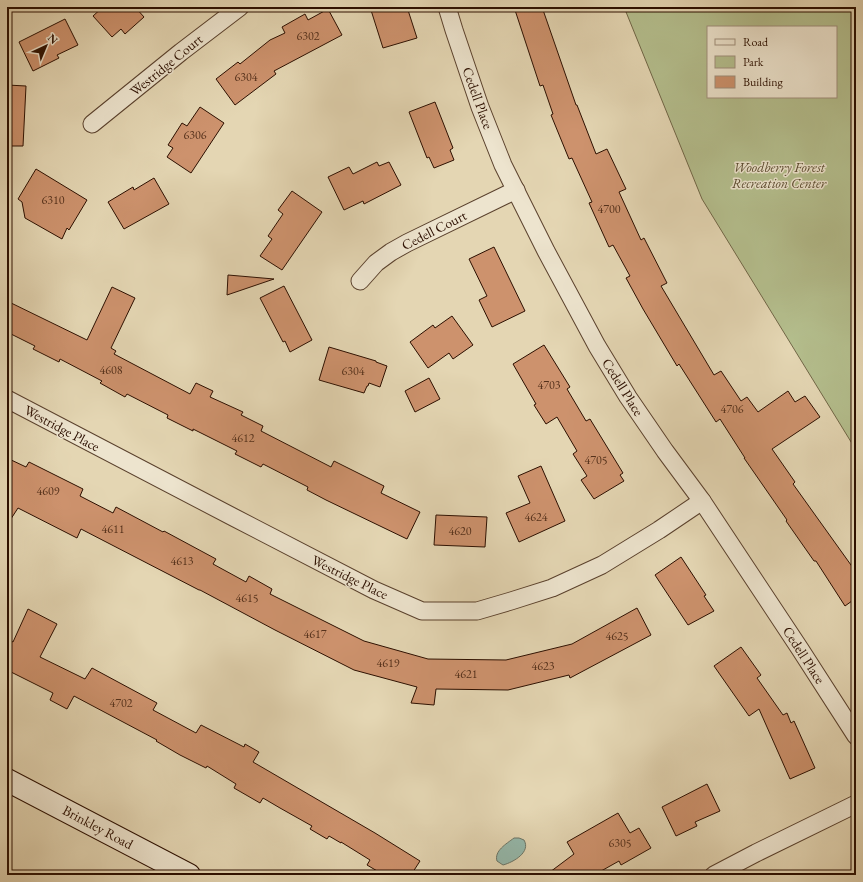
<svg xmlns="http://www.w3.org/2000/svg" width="863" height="882" font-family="'EB Garamond',serif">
<rect width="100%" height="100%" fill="#e4d6b3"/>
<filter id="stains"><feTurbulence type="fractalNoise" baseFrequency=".005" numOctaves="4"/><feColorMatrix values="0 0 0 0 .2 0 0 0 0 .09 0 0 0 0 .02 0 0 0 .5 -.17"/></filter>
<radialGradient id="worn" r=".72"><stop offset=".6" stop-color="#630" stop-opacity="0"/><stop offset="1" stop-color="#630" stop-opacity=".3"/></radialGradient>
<!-- green -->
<path fill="#b4be8d" stroke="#706646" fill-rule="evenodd" d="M624,7H856V450L702,199ZM708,27H836V97H708Z"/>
<!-- water -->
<path fill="#95b9ac" stroke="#6b7567" d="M514,838H519L524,840C531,852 514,862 503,865L497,861C494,851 506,844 514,838Z"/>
<!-- building -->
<g fill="#cd926d" stroke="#2c0f00">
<path d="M103,7H135L144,17L125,34L121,29L112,37L93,16Z"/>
<path d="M370,7H407L417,38L383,48Z"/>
<path d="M514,7H542L576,105H577L596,154L607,149L626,189L619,192L641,240L644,238L667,283L661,286L714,375L721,371L741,401L747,397L758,412L788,391L795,402L805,396L820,417L772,449L795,482L793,484L856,572V598L845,606L816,561H814L786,521L787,520L744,458H745L720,419L716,422L679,364L677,366L643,309L626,278L630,276L613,245L609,247L589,203L592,202L572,158L569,159L551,115L553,114L543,85L540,86Z"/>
<path d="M328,9L342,35L274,71L276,74L235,105L216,79L238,62L240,64L270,40L285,33L282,27L305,14L308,20Z"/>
<path d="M65,19L78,45L57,55L59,58L33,71L19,42Z"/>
<path d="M7,85L26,86L23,146H7Z"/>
<path d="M435,102L453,148L450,150L454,160L434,168L429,157L427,158L409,112Z"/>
<path d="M200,107L224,123L191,173L167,157L173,148L168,145L182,123L187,126Z"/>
<path d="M377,162L379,166L389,162L401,185L364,204L363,201L344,210L328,177L349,167L353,174Z"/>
<path d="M36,169L87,200L69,230L67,228L62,239L25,218L22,202L18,199Z"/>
<path d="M154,178L169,204L124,229L108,202L133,187L134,190Z"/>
<path d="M292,191L322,212L282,270L260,256L272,239L268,236L283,214L278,210Z"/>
<path d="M494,247L525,311L492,327L479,300L487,296L469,259Z"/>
<path d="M228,275L274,279L227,295Z"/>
<path d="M284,286L312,340L290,352L285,341L283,342L260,298Z"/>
<path d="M112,287L135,298L111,348L116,351L114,354L190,394L196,383L213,391L210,397L243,412L241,415L263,426L261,431L331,467L334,461L384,486L381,493L420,512L407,539L326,500L307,490L308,487L263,464L261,467L235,454L237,451L193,429V431L167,418L168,415L127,394L125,397L100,383L102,381L60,359L59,362L33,349L35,346L7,332V301L87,340Z"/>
<path d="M452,316L473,345L453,359L449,353L428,368L410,342L433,325L435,328Z"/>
<path d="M544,345L570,387L567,389L586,421L590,419L623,473L620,475L624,481L594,499L581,480L587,476L573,454L577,451L557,417L546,424L534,405L536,404L513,364Z"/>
<path d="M329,347L376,361V362L387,366L380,387L369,383L368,386H367L364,393L319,380Z"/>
<path d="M429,378L440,399L415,412L405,391Z"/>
<path d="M7,458L26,467L29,462L83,489L80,496L113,513L116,507L163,532L164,531L216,559L213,564L246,582L249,576L272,589L270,594L364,641L428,659L506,660L572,644L637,608L651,635L570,678L569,675L508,690L436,689L434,705L411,703L417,687L354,670L275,630L200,590H199L81,529L77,538L18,508L7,525Z"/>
<path d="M541,466L565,521L519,542L506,513L530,503L518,476Z"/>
<path d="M436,515L487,517L485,547L434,545Z"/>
<path d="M681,557L706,595L704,596L714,611L688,625L655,575Z"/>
<path d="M28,609L57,624L40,657L85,679L92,668L157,703L153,710L196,733L201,725L244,747L245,744L259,752L253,762L375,833L420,861L411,875H384L367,865L370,860L341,842V843L329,836L327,839L310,829L312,826L280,808L263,798L260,803L234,788L236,784L207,766L206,768L180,755L156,741L157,740L74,696L67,709L50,700L53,693L7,670V639L13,642Z"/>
<path d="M741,647L761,675L757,678L783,715L787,713L791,723L794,721L815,768L790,779L759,709L749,716L714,666Z"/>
<path d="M707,784L720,811L695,822L697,826L676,836L662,807Z"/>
<path d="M618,813L630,833L639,828L651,848L621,865L619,861L594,875H546L574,854L567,842Z"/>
</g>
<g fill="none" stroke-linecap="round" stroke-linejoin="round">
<defs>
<g id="street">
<path d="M447,7L454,30L480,107L503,165L546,251L597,346L628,397L665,451L702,501L800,649L856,736"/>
<path d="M92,124L181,52L240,7"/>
<path d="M360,281L376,263L391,252L407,243L516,190"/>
<path d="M7,399L233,517L374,590L422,611H477L511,601L552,588L602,565L659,530L702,501"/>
<path d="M714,875L756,853L856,804"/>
</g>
<path id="secondary" d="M7,780L189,875"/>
</defs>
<!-- street casing -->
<use href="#street" stroke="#5a412d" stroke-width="19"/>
<!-- secondary casing -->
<use href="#secondary" stroke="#2c0f00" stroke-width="24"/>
<!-- street -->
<use href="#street" stroke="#ede4ce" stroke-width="17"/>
<!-- secondary -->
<use href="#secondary" stroke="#ede4ce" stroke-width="22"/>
</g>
<g text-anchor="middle" stroke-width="3" stroke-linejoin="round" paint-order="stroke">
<!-- number labels -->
<g font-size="12" fill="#54301b">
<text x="308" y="40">6302</text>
<text x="246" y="81">6304</text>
<text x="195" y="139">6306</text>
<text x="53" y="204">6310</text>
<text x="609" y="213">4700</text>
<text x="111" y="374">4608</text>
<text x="353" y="375">6304</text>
<text x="549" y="389">4703</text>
<text x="732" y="413">4706</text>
<text x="243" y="442">4612</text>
<text x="596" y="464">4705</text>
<text x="48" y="495">4609</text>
<text x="536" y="521">4624</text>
<text x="113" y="533">4611</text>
<text x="460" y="535">4620</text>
<text x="182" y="565">4613</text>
<text x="247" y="602">4615</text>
<text x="315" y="638">4617</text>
<text x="617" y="640">4625</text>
<text x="388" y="667">4619</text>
<text x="543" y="670">4623</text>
<text x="466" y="678">4621</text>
<text x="121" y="707">4702</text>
<text x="620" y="847">6305</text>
</g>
<!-- street labels -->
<g font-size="14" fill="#2c0f00" stroke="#ede4ce">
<text transform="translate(166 65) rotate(-39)" y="5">Westridge Court</text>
<text transform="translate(478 98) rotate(70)" y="5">Cedell Place</text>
<text transform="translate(434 230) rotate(-27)" y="5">Cedell Court</text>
<text transform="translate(623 387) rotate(58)" y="5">Cedell Place</text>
<text transform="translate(62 428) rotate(28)" y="5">Westridge Place</text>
<text transform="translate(350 577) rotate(26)" y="5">Westridge Place</text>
<text transform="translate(804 655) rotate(57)" y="5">Cedell Place</text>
<text transform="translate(98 827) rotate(28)" y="5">Brinkley Road</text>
</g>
<!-- park labels -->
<g font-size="14" font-style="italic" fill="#5c4c31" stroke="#ede4ce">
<text x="779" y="172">Woodberry Forest<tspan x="779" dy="16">Recreation Center</tspan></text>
</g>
</g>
<!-- margin -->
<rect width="863" height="882" fill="none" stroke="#e4d6b3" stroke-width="24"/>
<rect x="8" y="8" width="847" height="866" fill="none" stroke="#2c0f00" stroke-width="2"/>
<rect x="12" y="12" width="839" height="858" fill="none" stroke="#2c0f00"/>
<!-- legend -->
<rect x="707" y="26" width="130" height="72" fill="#ede4ce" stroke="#a08f7c"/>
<rect x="715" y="39" width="20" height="6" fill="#ede4ce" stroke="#a08f7c"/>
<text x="743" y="46" font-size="12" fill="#2c0f00">Road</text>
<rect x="715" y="56" width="20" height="12" fill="#b4be8d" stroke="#a08f7c"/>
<text x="743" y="66" font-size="12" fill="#2c0f00">Park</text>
<rect x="715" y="76" width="20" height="12" fill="#cd926d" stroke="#a08f7c"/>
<text x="743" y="86" font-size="12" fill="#2c0f00">Building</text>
<!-- north arrow -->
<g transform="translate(46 46) rotate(44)" stroke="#ede4ce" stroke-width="3" paint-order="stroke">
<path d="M0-3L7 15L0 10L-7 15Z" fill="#2c0f00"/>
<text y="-6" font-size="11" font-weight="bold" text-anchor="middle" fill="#2c0f00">N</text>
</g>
<rect width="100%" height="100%" filter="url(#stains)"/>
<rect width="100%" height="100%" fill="url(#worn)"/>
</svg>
